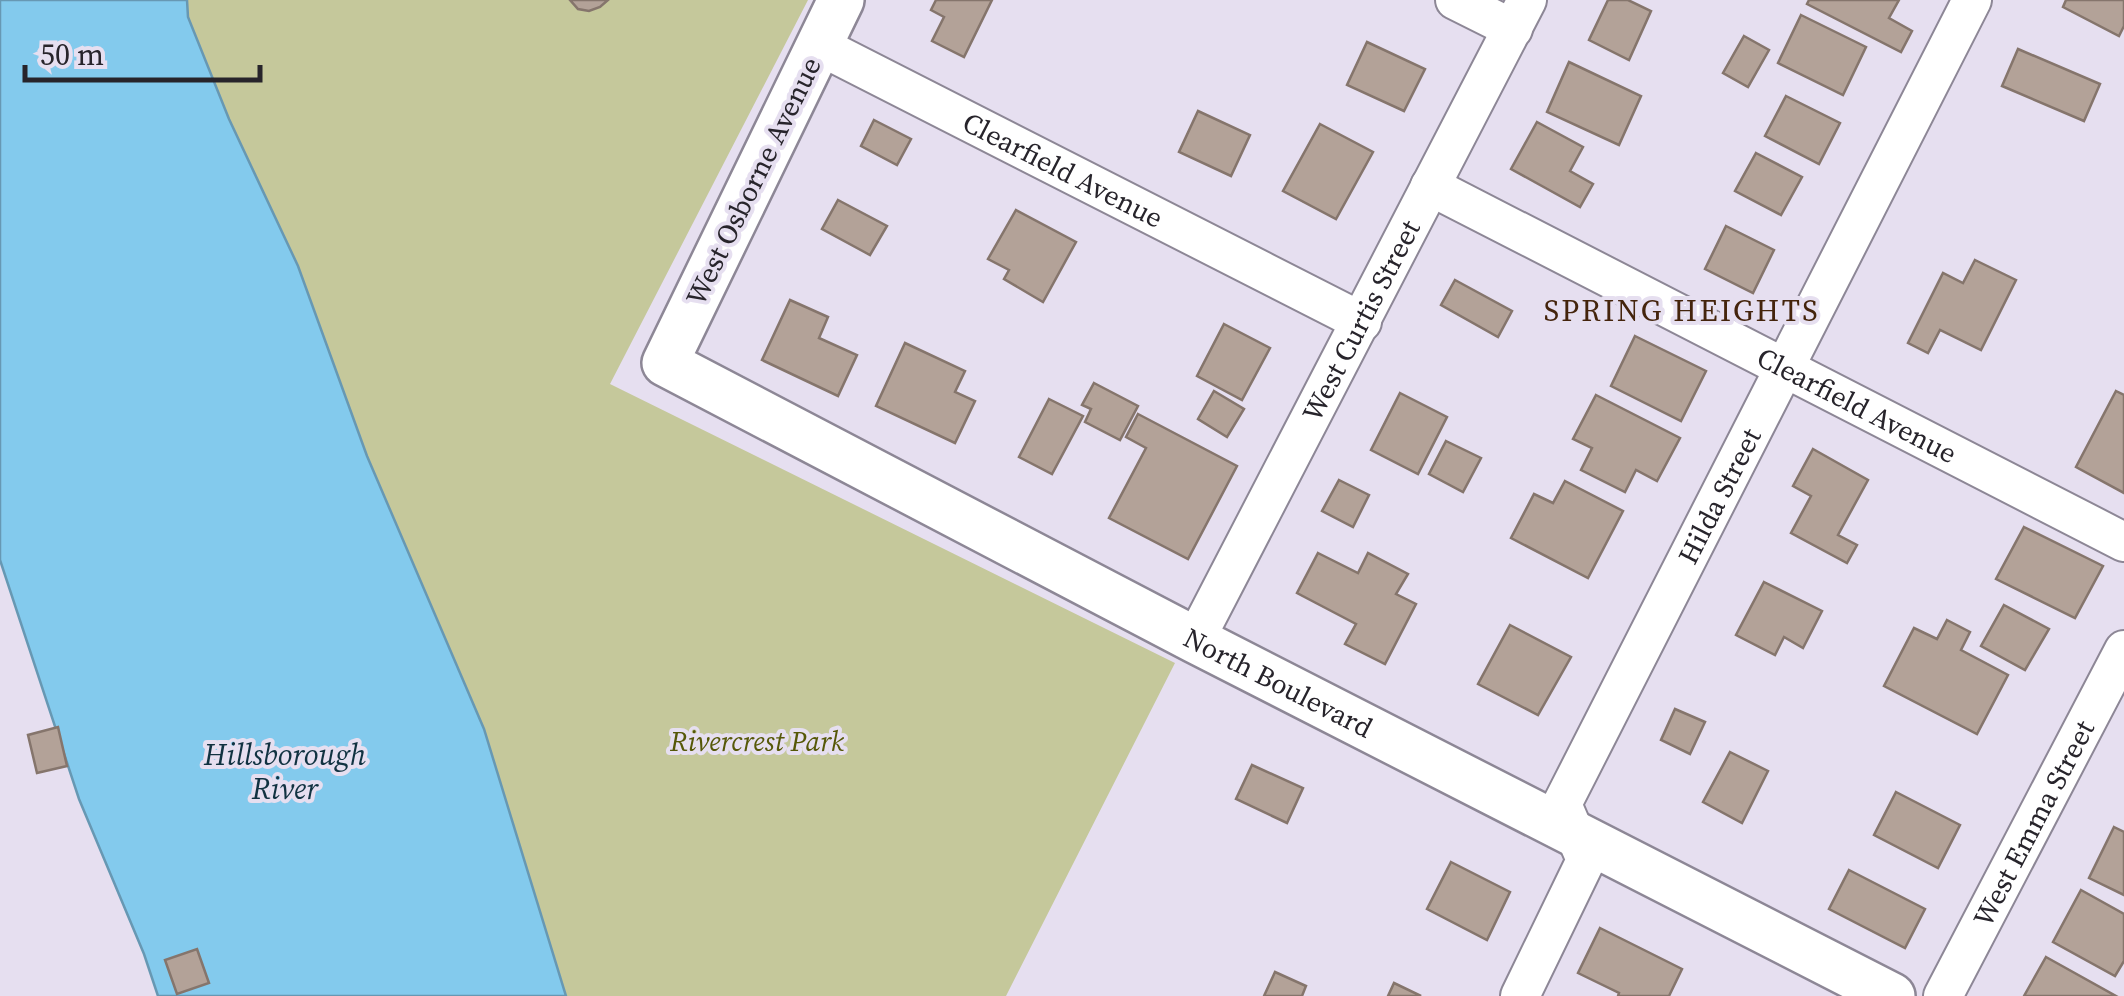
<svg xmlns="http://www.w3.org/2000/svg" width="2124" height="996" font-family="'Source Serif 4',serif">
<rect width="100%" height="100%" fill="#e6dff0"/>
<!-- green -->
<path fill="#c5c89b" d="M187,0H808L610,384L1175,663L1006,996H566L484,729L367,456L298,266L229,119L188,17Z"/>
<!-- water -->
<path fill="#83caed" stroke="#6798b3" stroke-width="2.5" d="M0,0H187L188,17L229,119L298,266L367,456L484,729L566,996H158L144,954L79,799L0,560Z"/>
<!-- building -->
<g fill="#b3a298" stroke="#85756c" stroke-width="2.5">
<path d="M570,0H608L600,7L589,11L578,9Z"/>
<path d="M936,0H992L964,57L932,41L944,17L931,10Z"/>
<path d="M1608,0H1628L1651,11L1629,60L1589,40Z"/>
<path d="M1809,0H1899L1889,18L1912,31L1901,52L1807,4Z"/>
<path d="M2066,0H2124V26L2119,36L2063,7Z"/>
<path d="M1801,15L1866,47L1843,95L1778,63Z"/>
<path d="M1744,36L1769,50L1748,87L1723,73Z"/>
<path d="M1367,42L1425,69L1404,111L1347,85Z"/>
<path d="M2018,49L2100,84L2084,121L2002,86Z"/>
<path d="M1569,62L1641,96L1619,145L1547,112Z"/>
<path d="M1786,96L1840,123L1819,164L1765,136Z"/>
<path d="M1198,111L1250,135L1231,176L1179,152Z"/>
<path d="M874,120L911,139L897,165L861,146Z"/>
<path d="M1537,122L1583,147L1570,171L1593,184L1580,207L1511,169Z"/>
<path d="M1320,124L1373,152L1336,219L1283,191Z"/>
<path d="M1756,153L1802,177L1781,215L1735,191Z"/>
<path d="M838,200L887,226L870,255L822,229Z"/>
<path d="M1016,210L1076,242L1043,302L1004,279L1009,270L988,259Z"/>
<path d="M1726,226L1774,250L1753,293L1705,269Z"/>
<path d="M1975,260L2016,280L1981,350L1940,330L1928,353L1908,343L1943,273L1963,283Z"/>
<path d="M1455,280L1512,311L1498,337L1441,305Z"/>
<path d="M790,300L828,317L819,338L857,355L838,396L762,360Z"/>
<path d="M1224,324L1270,348L1242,400L1197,376Z"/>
<path d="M1635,336L1706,371L1681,421L1611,386Z"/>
<path d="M905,343L965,371L955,392L975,401L955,443L876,406Z"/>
<path d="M1094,383L1138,406L1120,440L1085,422L1091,409L1082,405Z"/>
<path d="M1214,391L1244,409L1227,437L1198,419Z"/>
<path d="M2116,391L2124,395V493L2076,467Z"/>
<path d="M1400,393L1447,417L1418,474L1371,450Z"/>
<path d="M1596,395L1680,438L1657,481L1636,470L1625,492L1581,470L1592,448L1573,439Z"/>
<path d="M1049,399L1083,416L1052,474L1019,457Z"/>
<path d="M1138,414L1237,466L1188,559L1109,518L1146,448L1126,437Z"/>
<path d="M1446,441L1481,458L1463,492L1429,474Z"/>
<path d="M1813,449L1868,480L1838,535L1857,545L1847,563L1791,533L1811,496L1793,486Z"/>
<path d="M1339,480L1369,495L1353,527L1322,511Z"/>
<path d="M1565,481L1623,511L1588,578L1511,538L1534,494L1553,503Z"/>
<path d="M2024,527L2103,566L2075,618L1996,579Z"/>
<path d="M1318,553L1358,573L1368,553L1408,574L1396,594L1416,604L1385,664L1345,644L1356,624L1297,593Z"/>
<path d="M1764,582L1822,611L1803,648L1784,637L1775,655L1736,635Z"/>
<path d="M2004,605L2049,629L2025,670L1981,646Z"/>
<path d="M1947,620L1970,632L1961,650L2008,675L1977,734L1884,686L1914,628L1937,639Z"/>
<path d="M1510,625L1571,657L1538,715L1478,684Z"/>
<path d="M1675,709L1705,722L1690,754L1661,740Z"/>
<path d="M58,727L67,766L37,773L28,735Z"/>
<path d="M1730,752L1768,771L1742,823L1703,802Z"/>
<path d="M1252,765L1303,788L1287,823L1236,799Z"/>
<path d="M1896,792L1960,825L1938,868L1874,835Z"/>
<path d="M2114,827L2124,832V895L2089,878Z"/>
<path d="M1451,862L1510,892L1487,940L1427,909Z"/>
<path d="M1849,870L1925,909L1905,948L1829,909Z"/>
<path d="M2081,890L2124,914V961L2115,976L2053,942Z"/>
<path d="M1600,928L1682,969L1669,996H1618L1619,993L1578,973Z"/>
<path d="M197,949L209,983L177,994L165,960Z"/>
<path d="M2046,957L2116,996H2024Z"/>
<path d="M1275,972L1306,986L1302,996H1264Z"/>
<path d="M1394,983L1421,996H1388Z"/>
</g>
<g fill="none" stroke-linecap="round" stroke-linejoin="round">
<defs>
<g id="minor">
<path d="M1455,0L1513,29"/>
<path id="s1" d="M818,45L1362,322"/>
<path id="s2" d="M1430,186L2124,542"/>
<path id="s3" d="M1195,640L1527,0"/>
<path id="s4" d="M1520,996L1586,860L1562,804L1972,0"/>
<path id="s5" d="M1943,996L2124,650"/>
</g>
<g id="tertiary">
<path id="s6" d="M841,0L665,363L1195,640L1892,996"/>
</g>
</defs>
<!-- minor casing -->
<use href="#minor" stroke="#8d8796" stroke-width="42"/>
<!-- tertiary casing -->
<use href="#tertiary" stroke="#8d8796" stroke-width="50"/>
<!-- minor -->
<use href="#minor" stroke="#fff" stroke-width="38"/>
<!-- tertiary -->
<use href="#tertiary" stroke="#fff" stroke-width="45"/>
</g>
<g text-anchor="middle" stroke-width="8" stroke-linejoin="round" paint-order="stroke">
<!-- street labels -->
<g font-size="28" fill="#27242b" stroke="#e6dff0">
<text dy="10" stroke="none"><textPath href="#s1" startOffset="275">Clearfield Avenue</textPath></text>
<text transform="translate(753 181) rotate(-64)" y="10">West Osborne Avenue</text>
<text dy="10" stroke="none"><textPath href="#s3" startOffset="360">West Curtis Street</textPath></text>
<text dy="10" stroke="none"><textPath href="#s2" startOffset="480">Clearfield Avenue</textPath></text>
<text dy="10" stroke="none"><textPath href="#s4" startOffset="558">Hilda Street</textPath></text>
<text dy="10" stroke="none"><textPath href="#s6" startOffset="1095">North Boulevard</textPath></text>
<text dy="10" stroke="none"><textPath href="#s5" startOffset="195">West Emma Street</textPath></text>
</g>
<!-- park labels -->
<g font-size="28" font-style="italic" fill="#565809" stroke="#e6dff0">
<text x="757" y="751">Rivercrest Park</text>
</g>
<!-- neighbourhood labels -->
<g font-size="30" letter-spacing="2.5" fill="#44240c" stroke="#e6dff0">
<text x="1682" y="321">SPRING HEIGHTS</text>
</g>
<!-- water labels -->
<g font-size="30" font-style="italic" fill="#113241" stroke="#e6dff0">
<text x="285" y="765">Hillsborough<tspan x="285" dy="34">River</tspan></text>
</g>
</g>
<!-- scale -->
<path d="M25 65v15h235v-15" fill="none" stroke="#27242b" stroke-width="5"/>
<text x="40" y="65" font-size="30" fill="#27242b" stroke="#e6dff0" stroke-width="8" paint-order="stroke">50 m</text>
</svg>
